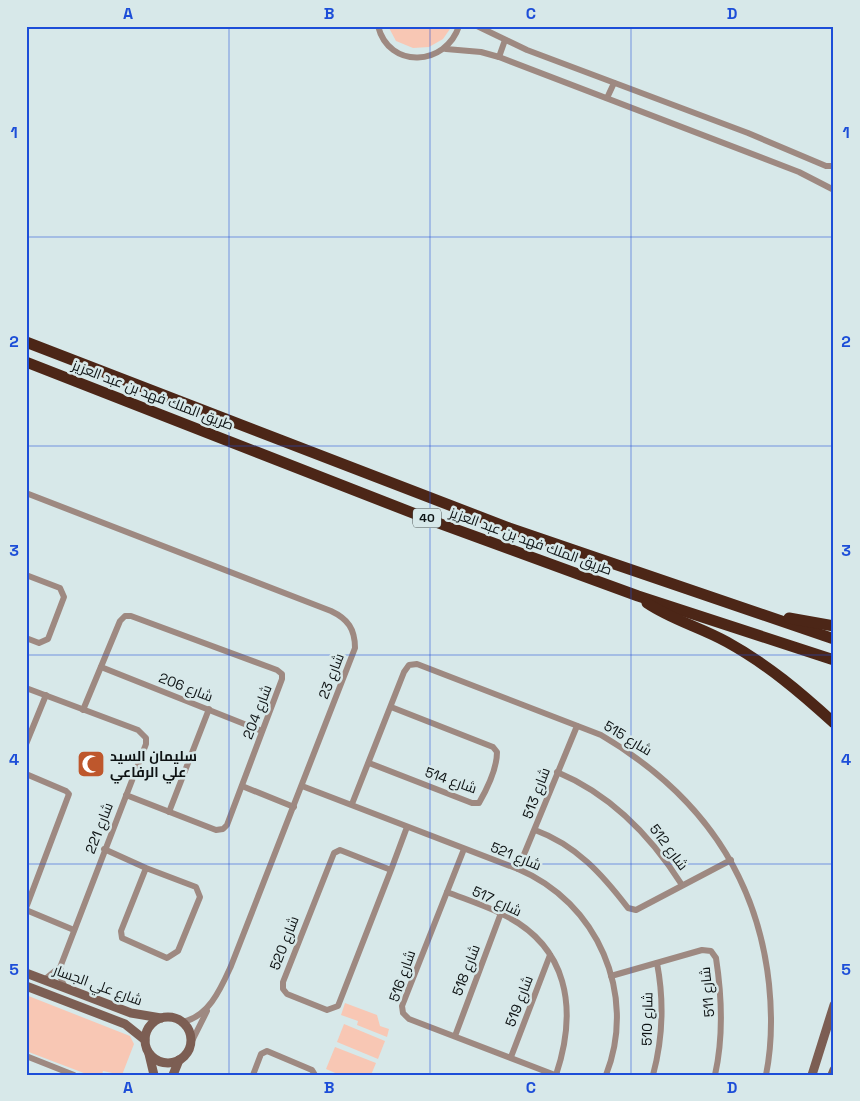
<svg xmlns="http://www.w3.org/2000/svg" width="860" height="1101" font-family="'Space Grotesk',Cairo,sans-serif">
<rect width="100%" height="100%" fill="#d7e8e9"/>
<!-- green -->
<g fill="#f8c7b4">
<path d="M388,26H452L443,39L429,47L413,48L396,41Z"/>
<path d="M26,995L130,1036L134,1044L122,1075L103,1071L102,1075H89L26,1051Z"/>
<path d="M345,1003L377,1015L380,1026L389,1029L387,1037L357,1025L358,1021L341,1015Z"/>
<path d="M344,1024L385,1041L378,1059L337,1042Z"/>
<path d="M335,1047L376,1063L371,1075H340L326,1069Z"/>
</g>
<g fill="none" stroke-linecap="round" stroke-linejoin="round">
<!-- street -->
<g stroke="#9e8981" stroke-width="6">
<path d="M378,26C389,70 446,66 459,26"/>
<path d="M477,26L527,50L748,133L826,166H834"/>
<path d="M446,49L481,52L499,57L799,172L834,190"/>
<path d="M499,57L505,40"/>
<path d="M607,98L614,83"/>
<path d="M26,493L331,611C348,619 355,629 355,648L231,966C221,988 209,1017 182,1022"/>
<path d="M26,575L60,588L64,597L48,639L39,643L26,638"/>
<path d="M101,667L262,731"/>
<path d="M26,688L138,730L146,738V744L61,965L60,976L65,988"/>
<path d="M83,710L120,621L125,616H131L277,670L282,674V679L227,825L223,829L216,830L126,795"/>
<path d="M26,744L46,695"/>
<path d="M369,763L472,803H479C487,789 497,768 497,752L493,747L391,707"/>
<path d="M557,772C612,795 651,836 682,885"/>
<path d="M26,774L66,791L69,794L26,908"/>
<path d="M242,786L294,807"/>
<path d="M302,786L518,869C597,902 638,994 606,1075"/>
<path d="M352,804L404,672L409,665L417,664L601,735C696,791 757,872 769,984C772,1013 772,1045 766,1075"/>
<path d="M169,812L209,709"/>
<path d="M535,830C576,845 602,874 628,908L636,910L731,860"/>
<path d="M104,849L146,868L121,931L122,938L167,958L178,951L200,897L196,887L146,868"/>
<path d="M464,849L402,1006L403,1013L409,1019L555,1075"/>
<path d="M518,869L577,726"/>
<path d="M391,870L338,1006L327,1010L287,994L283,989V982L334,853L340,850L391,870L407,827"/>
<path d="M447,892C465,899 483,905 500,913C569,945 578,1009 556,1075"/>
<path d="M26,910L74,930"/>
<path d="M611,976L702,950L711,951L716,958C722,997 724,1035 715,1075"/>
<path d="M44,980L61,966"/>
<path d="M455,1036L501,913"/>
<path d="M190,1045L207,1011"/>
<path d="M26,1056L74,1075"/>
<path d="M511,1057L550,955"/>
<path d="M253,1075L261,1054L267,1051L312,1070L315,1075"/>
<path d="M653,1075C663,1038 664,1000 657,963"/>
</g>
<!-- secondary -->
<g stroke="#7c5e53" stroke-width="9">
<path d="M26,973L131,1013L161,1018"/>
<path d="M26,986L125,1024L145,1040"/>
<circle cx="168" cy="1040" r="23"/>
<path d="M149,1054L154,1075"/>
<path d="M173,1075L179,1060"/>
<path d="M812,1075L834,1005"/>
<path d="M832,1075L834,1070"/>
</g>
<!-- highway -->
<g stroke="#4c2617" stroke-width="11">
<path d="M26,342L509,528L834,639"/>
<path d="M26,362L441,524L638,596L834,660"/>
<path d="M647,603C672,620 700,627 727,642C767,664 800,692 834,723"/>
<path d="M789,618L834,626"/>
</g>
</g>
<!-- grid -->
<path fill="none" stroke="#1d4ed8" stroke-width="1" stroke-opacity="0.55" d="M229,26V1075M430,26V1075M631,26V1075M26,237H834M26,446H834M26,655H834M26,864H834"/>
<!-- icons -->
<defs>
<symbol id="mosque-square" viewBox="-11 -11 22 22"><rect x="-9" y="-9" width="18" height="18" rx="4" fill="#be572c" stroke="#d7e8e9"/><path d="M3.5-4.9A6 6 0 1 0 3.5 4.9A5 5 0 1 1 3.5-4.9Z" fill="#fff"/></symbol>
</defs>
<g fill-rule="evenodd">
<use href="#mosque-square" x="75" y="748" width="32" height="32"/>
</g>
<g text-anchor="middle" stroke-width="5" stroke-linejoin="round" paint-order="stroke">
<!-- shield labels -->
<rect fill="#d7e8e9" stroke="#4a5253" stroke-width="1" x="413" y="508.5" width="28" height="19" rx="4"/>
<g font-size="12" font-weight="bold" fill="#0d1213">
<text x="427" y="522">40</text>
</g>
<!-- street labels -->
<g font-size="14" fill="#0d1213" stroke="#d7e8e9">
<text transform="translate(153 395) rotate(21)" y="5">طريق الملك فهد بن عبد العزيز</text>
<text transform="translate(531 541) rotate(20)" y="5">طريق الملك فهد بن عبد العزيز</text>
<text transform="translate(331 676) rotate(-69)" y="5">شارع 23</text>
<text transform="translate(186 687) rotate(21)" y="5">شارع 206</text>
<text transform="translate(257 712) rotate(-69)" y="5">شارع 204</text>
<text transform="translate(628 738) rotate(31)" y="5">شارع 515</text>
<text transform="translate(451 780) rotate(19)" y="5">شارع 514</text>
<text transform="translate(536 793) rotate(-69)" y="5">شارع 513</text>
<text transform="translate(99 828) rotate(-69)" y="5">شارع 221</text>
<text transform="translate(669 847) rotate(53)" y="5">شارع 512</text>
<text transform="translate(516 856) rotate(22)" y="5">شارع 521</text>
<text transform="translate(497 901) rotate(25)" y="5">شارع 517</text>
<text transform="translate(284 943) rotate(-69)" y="5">شارع 520</text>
<text transform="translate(466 970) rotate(-69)" y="5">شارع 518</text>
<text transform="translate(402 976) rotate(-71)" y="5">شارع 516</text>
<text transform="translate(98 985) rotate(20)" y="5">شارع علي الجسار</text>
<text transform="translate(707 992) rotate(-95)" y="5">شارع 511</text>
<text transform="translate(519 1001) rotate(-69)" y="5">شارع 519</text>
<text transform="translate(647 1019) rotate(-89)" y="5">شارع 510</text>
</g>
<!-- poi labels -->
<g font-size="14" font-weight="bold" fill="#0d1213" stroke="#d7e8e9" text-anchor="start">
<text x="110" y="761">سليمان السيد<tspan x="110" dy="16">علي الرفاعي</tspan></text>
</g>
</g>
<!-- border -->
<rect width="860" height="1101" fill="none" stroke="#d7e8e9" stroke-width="55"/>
<rect x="28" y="28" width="804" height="1046" fill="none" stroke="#1d4ed8" stroke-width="2"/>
<g font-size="16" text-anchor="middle" font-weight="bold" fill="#1d4ed8">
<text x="128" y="19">A</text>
<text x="329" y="19">B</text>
<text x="531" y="19">C</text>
<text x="732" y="19">D</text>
<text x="14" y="138">1</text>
<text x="846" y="138">1</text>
<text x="14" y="347">2</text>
<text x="846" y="347">2</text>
<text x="14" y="556">3</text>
<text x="846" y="556">3</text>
<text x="14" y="765">4</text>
<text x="846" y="765">4</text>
<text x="14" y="975">5</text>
<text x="846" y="975">5</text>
<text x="128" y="1093">A</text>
<text x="329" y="1093">B</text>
<text x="531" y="1093">C</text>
<text x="732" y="1093">D</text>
</g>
</svg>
